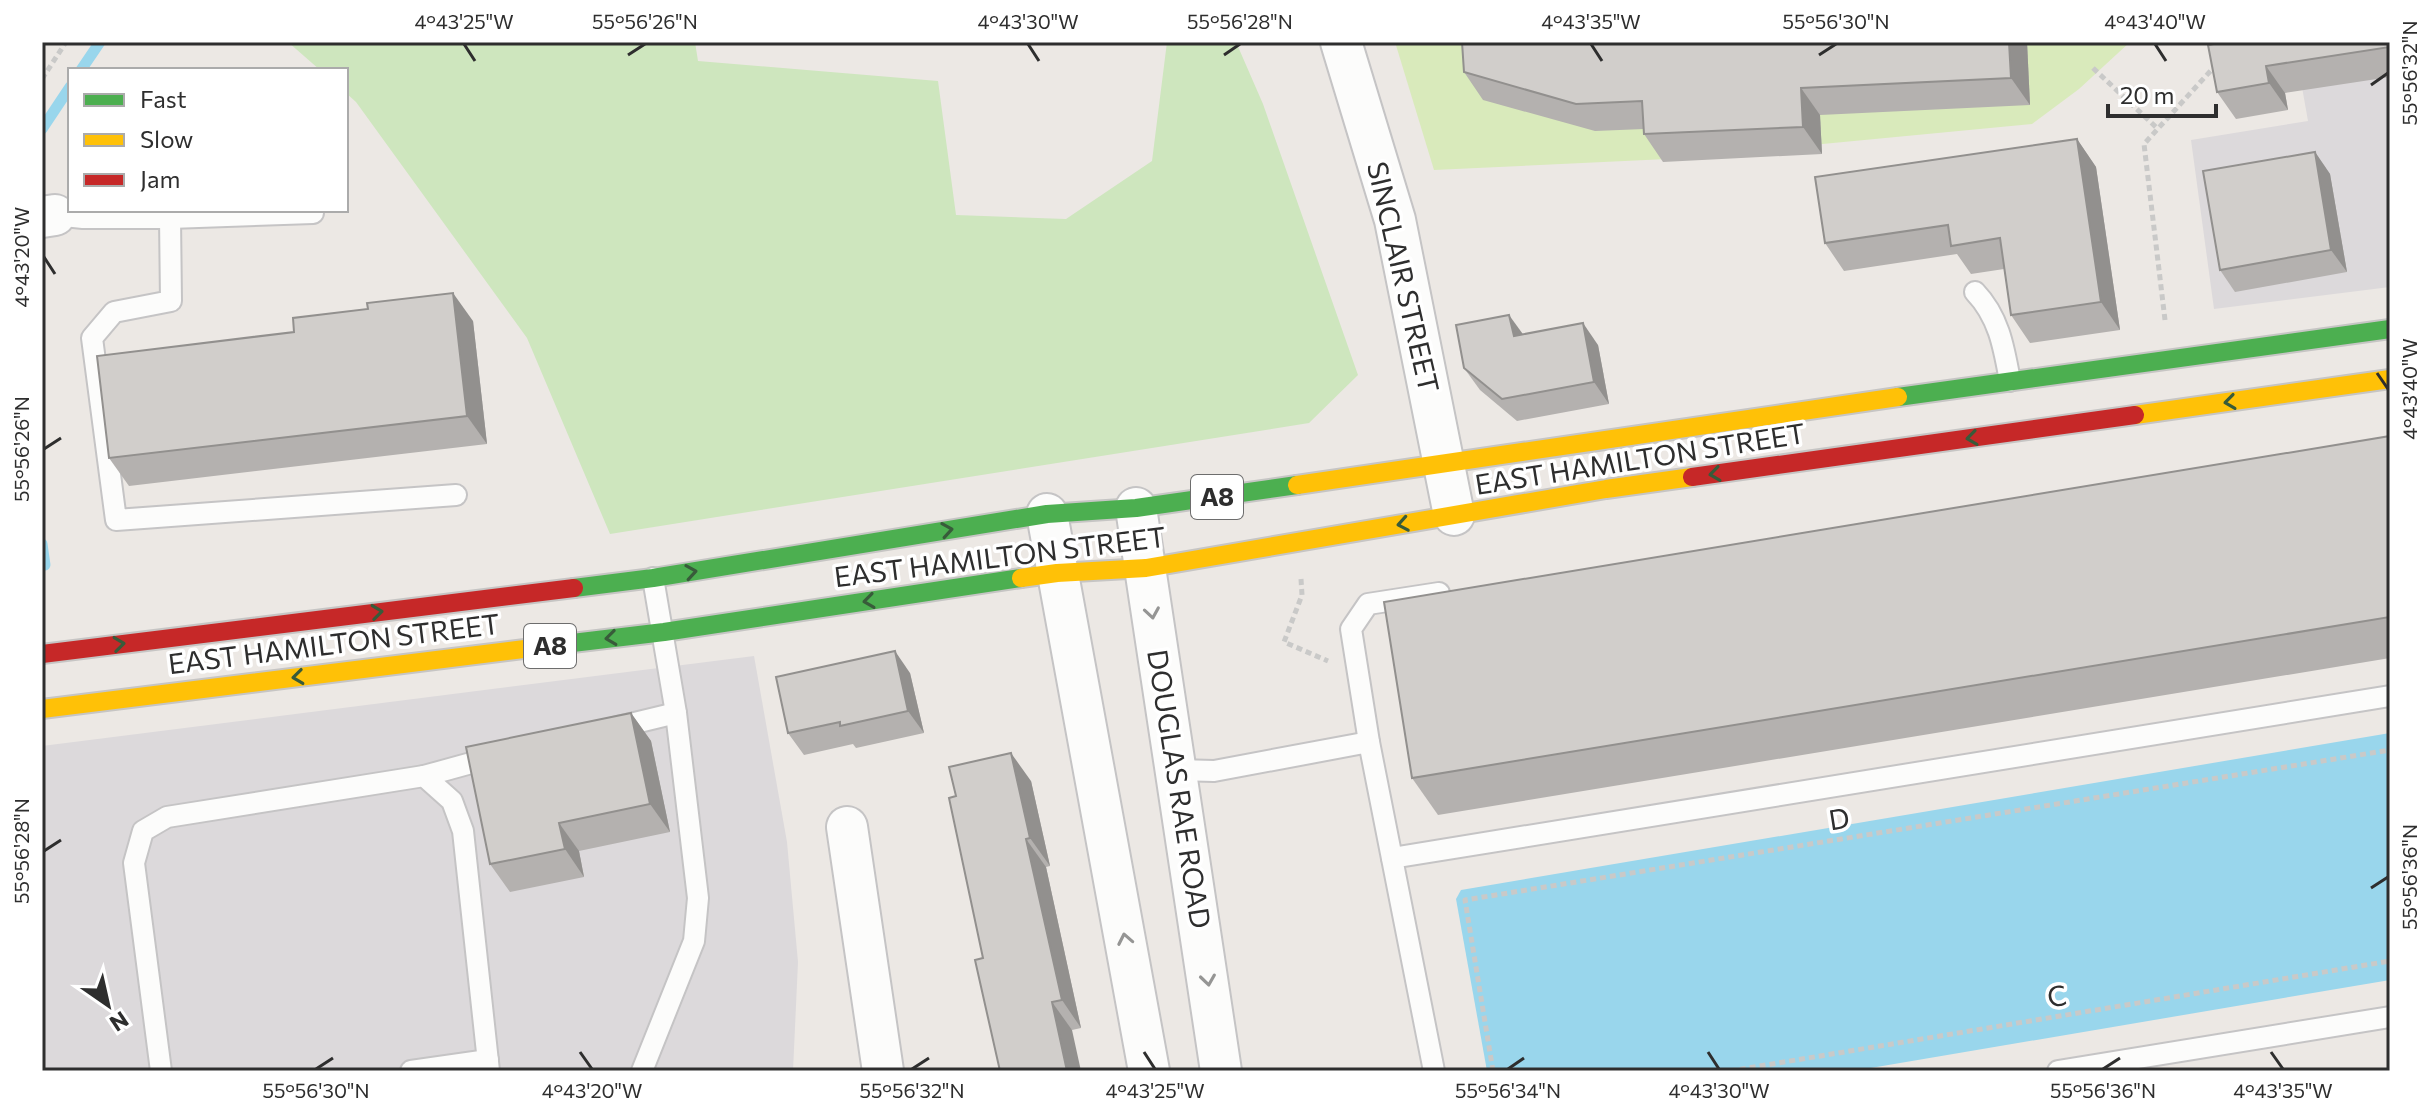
<svg xmlns="http://www.w3.org/2000/svg" width="2432" height="1113" font-family="Commissioner,sans-serif">
<rect width="100%" height="100%" fill="#ece8e4"/>
<!-- industrial -->
<g fill="#dcd9db">
<path d="M2294,42H2390V287L2214,309L2191,140L2308,121Z"/>
<path d="M754,656L787,842L798,962L793,1071H42V746Z"/>
</g>
<!-- green -->
<path fill="#cee6be" d="M288,42H695L698,61L938,81L956,215L1066,219L1152,161L1167,42H1236L1263,104L1358,375L1309,423L610,534L527,338L356,102L346,93V70H320Z"/>
<!-- pitch -->
<path fill="#d9eabb" d="M1395,42H2130L2079,89L2032,124L1667,159L1434,170Z"/>
<!-- water -->
<path fill="#99d6ec" d="M2390,733V980L1853,1071H1487L1456,899L1461,890Z"/>
<g fill="none" stroke-linecap="round" stroke-linejoin="round">
<!-- stream -->
<g stroke="#99d6ec" stroke-width="11">
<path d="M81,70L100,42"/>
<path d="M42,129L70,87"/>
<path d="M42,544L45,565"/>
</g>
<defs>
<g id="lane">
<path d="M55,215L83,218H170L171,301L114,312L92,338L116,520L456,495"/>
<path d="M170,218L313,213"/>
<path d="M1975,292C1999,317 2004,348 2010,381"/>
<path d="M614,728L676,713"/>
<path d="M1369,742L1351,629L1368,604L1439,593"/>
<path d="M1177,770L1214,771L1369,742L1434,1071"/>
<path d="M424,776L493,757"/>
<path d="M1392,858L2390,696"/>
<path d="M161,1071L134,863L143,831L167,817L424,776L452,801L463,831L489,1071"/>
<path d="M411,1071L488,1060"/>
<path d="M642,1071L694,941L698,898L676,713L653,578"/>
<path d="M2058,1071L2390,1017"/>
</g>
<g id="street">
<path d="M1341,42L1395,220L1454,515"/>
<path d="M42,217L55,215"/>
<path d="M1136,508L1221,1071"/>
<path d="M1047,514L1149,1071"/>
<path d="M847,827L883,1071"/>
</g>
<g id="fast">
<path d="M1898,397L2390,329"/>
<path d="M574,588L653,578L1047,514L1136,508L1297,485"/>
<path d="M564,644L664,632L1021,578"/>
</g>
<g id="slow">
<path d="M2135,415L2390,379"/>
<path d="M1297,485L1898,397"/>
<path d="M1021,578L1057,573L1146,568L1606,489L1692,477"/>
<path d="M42,709L564,644"/>
</g>
<g id="jam">
<path d="M1692,477L2135,415"/>
<path d="M42,654L574,588"/>
</g>
</defs>
<!-- lane casing -->
<use href="#lane" stroke="#c5c4c5" stroke-width="24"/>
<!-- street casing -->
<use href="#street" stroke="#c5c4c5" stroke-width="44"/>
<!-- fast casing -->
<use href="#fast" stroke="#c6c5c4" stroke-width="22"/>
<!-- slow casing -->
<use href="#slow" stroke="#c6c5c4" stroke-width="22"/>
<!-- jam casing -->
<use href="#jam" stroke="#c6c5c4" stroke-width="22"/>
<!-- path -->
<g stroke="#c9c9c8" stroke-width="5" stroke-dasharray="6 4" stroke-linecap="butt">
<path d="M2093,68L2158,129"/>
<path d="M42,79L66,42"/>
<path d="M2165,320L2144,144L2215,66"/>
<path d="M1301,579L1302,595L1284,642L1328,661"/>
<path d="M1493,1071L1465,900L2390,750"/>
<path d="M1730,1071L2390,961"/>
</g>
<!-- lane -->
<use href="#lane" stroke="#fcfcfb" stroke-width="20"/>
<!-- street -->
<use href="#street" stroke="#fcfcfb" stroke-width="40"/>
<!-- fast -->
<use href="#fast" stroke="#4caf50" stroke-width="18"/>
<!-- slow -->
<use href="#slow" stroke="#ffc107" stroke-width="18"/>
<!-- jam -->
<use href="#jam" stroke="#c62828" stroke-width="18"/>
</g>
<!-- wall -->
<g fill="#b4b1af">
<path d="M2027,42L2030,105L1820,115L1822,154L1663,162L1644,134V129L1595,131L1483,100L1464,72Z"/>
<path d="M2225,42H2390V77L2285,93L2288,110L2236,119L2217,92Z"/>
<path d="M2077,139L2096,167L2120,330L2030,343L2011,315L2004,269L1971,274L1957,254L1844,271L1825,243Z"/>
<path d="M2315,152L2330,174L2347,272L2235,292L2220,270Z"/>
<path d="M473,321L487,444L129,486L109,458Z"/>
<path d="M1523,334L1598,345L1609,404L1517,421L1480,390L1464,368Z"/>
<path d="M2390,436V658L1438,815L1412,778Z"/>
<path d="M910,673L924,733L856,748L853,744L804,755L788,733Z"/>
<path d="M631,713L651,741L670,832L579,851L584,877L510,892L490,864Z"/>
<path d="M1031,781L1050,866L1046,867L1081,1028L1072,1030L983,958L956,796Z"/>
</g>
<!-- shaded-wall -->
<g fill="#92908e">
<path d="M2009,42H2027L2030,105L2011,78Z"/>
<path d="M2266,66L2285,93L2288,110L2269,83Z"/>
<path d="M1801,88L1820,115L1822,154L1803,127Z"/>
<path d="M2077,139L2096,167L2120,330L2101,302Z"/>
<path d="M2315,152L2330,174L2347,272L2331,250Z"/>
<path d="M453,293L473,321L487,444L467,416Z"/>
<path d="M1509,315L1525,337L1514,336Z"/>
<path d="M1583,323L1598,345L1609,404L1594,382Z"/>
<path d="M895,651L910,673L924,733L908,711Z"/>
<path d="M631,713L651,741L670,832L650,804Z"/>
<path d="M1011,753L1031,781L1050,866L1030,838Z"/>
<path d="M559,823L579,851L584,877L565,849Z"/>
<path d="M1026,839L1046,867L1081,1028L1062,1000Z"/>
<path d="M1052,1002L1072,1030L1081,1071H1067Z"/>
</g>
<!-- building -->
<g fill="#d1cecb" stroke="#92908e" stroke-width="2">
<path d="M1462,42H2009L2011,78L1801,88L1803,127L1644,134L1642,101L1576,104L1464,72Z"/>
<path d="M2225,42H2390V47L2266,66L2269,83L2217,92L2208,45Z"/>
<path d="M2077,139L2101,302L2011,315L2000,238L1951,246L1948,225L1825,243L1815,177Z"/>
<path d="M2315,152L2331,250L2220,270L2203,171Z"/>
<path d="M453,293L467,416L109,458L97,356L294,332L293,318L368,309L367,303Z"/>
<path d="M1509,315L1514,336L1583,323L1594,382L1502,399L1464,368L1456,325Z"/>
<path d="M2390,436V617L1412,778L1384,602Z"/>
<path d="M895,651L908,711L840,726V722L788,733L776,677Z"/>
<path d="M631,713L650,804L559,823L565,849L490,864L466,747Z"/>
<path d="M1011,753L1030,838L1026,839L1062,1000L1052,1002L1067,1071H1000L975,960L983,958L949,798L956,796L949,767Z"/>
</g>
<!-- one-way arrows -->
<defs><path id="oneway-chevron" d="M-2-3.5L2.5 0L-2 3.5" fill="none" stroke-width="1.6" stroke-linecap="round" stroke-linejoin="round" transform="scale(2)"/></defs>
<g stroke="#385b3a">
<use href="#oneway-chevron" transform="translate(2230 402) rotate(172)"/>
<use href="#oneway-chevron" transform="translate(1972 438) rotate(172)"/>
<use href="#oneway-chevron" transform="translate(1715 474) rotate(172)"/>
<use href="#oneway-chevron" transform="translate(1403 524) rotate(170)"/>
<use href="#oneway-chevron" transform="translate(947 530) rotate(-9)"/>
<use href="#oneway-chevron" transform="translate(691 572) rotate(-9)"/>
<use href="#oneway-chevron" transform="translate(869 601) rotate(172)"/>
<use href="#oneway-chevron" transform="translate(377 612) rotate(-7)"/>
<use href="#oneway-chevron" transform="translate(611 638) rotate(173)"/>
<use href="#oneway-chevron" transform="translate(119 644) rotate(-7)"/>
<use href="#oneway-chevron" transform="translate(298 677) rotate(173)"/>
</g>
<g stroke="#959594">
<use href="#oneway-chevron" transform="translate(1152 613) rotate(81)"/>
<use href="#oneway-chevron" transform="translate(1125 939) rotate(-101)"/>
<use href="#oneway-chevron" transform="translate(1208 980) rotate(82)"/>
</g>
<!-- ticks -->
<path fill="none" stroke="#2e2e2e" stroke-width="3" d="M464,44L475,61M1028,44L1039,61M1591,44L1602,61M2155,44L2166,61M628,55L645,44M1224,55L1240,44M1819,55L1836,44M2371,85L2388,73M44,257L55,274M2377,373L2388,389M44,449L61,438M44,851L61,840M2371,888L2388,877M580,1052L592,1069M1144,1052L1155,1069M1708,1052L1719,1069M2271,1052L2283,1069M316,1069L333,1058M912,1069L929,1058M1508,1069L1524,1058M2103,1069L2120,1058"/>
<g text-anchor="middle" stroke-width="7" stroke-linejoin="round" paint-order="stroke">
<!-- shield labels -->
<g fill="#fff" stroke="#6d6d6d" stroke-width="2">
<rect x="1191" y="475" width="52" height="44" rx="6"/>
<rect x="524" y="624" width="52" height="44" rx="6"/>
</g>
<g font-size="26" font-weight="bold" fill="#2e2e2e">
<text x="1217" y="506">A8</text>
<text x="550" y="655">A8</text>
</g>
<!-- street labels -->
<g font-size="28" fill="#2e2e2e" stroke="#fff">
<text transform="translate(1403 277) rotate(77)" y="10">SINCLAIR STREET</text>
<text transform="translate(1640 459) rotate(-9)" y="10">EAST HAMILTON STREET</text>
<text transform="translate(1000 557) rotate(-7)" y="10">EAST HAMILTON STREET</text>
<text transform="translate(334 644) rotate(-7)" y="10">EAST HAMILTON STREET</text>
<text transform="translate(1179 789) rotate(81)" y="10">DOUGLAS RAE ROAD</text>
<text transform="translate(1839 819) rotate(-9)" y="10">D</text>
<text transform="translate(2057 996) rotate(-9)" y="10">C</text>
</g>
</g>
<!-- border -->
<rect width="2432" height="1113" fill="none" stroke="#ffffff" stroke-width="88"/>
<!-- legend -->
<rect x="68" y="68" width="280" height="144" fill="#ffffff" stroke="#ababab" stroke-width="2"/>
<rect x="84" y="94" width="40" height="12" fill="#4caf50" stroke="#ababab" stroke-width="2"/>
<text x="140" y="108" font-size="24" fill="#2e2e2e">Fast</text>
<rect x="84" y="134" width="40" height="12" fill="#ffc107" stroke="#ababab" stroke-width="2"/>
<text x="140" y="148" font-size="24" fill="#2e2e2e">Slow</text>
<rect x="84" y="174" width="40" height="12" fill="#c62828" stroke="#ababab" stroke-width="2"/>
<text x="140" y="188" font-size="24" fill="#2e2e2e">Jam</text>
<!-- north arrow -->
<g transform="translate(108 1005) rotate(146)" stroke="#ffffff" stroke-width="6" paint-order="stroke">
<path d="M0-6L14 30L0 20L-14 30Z" fill="#2e2e2e"/>
<text y="-12" font-size="22" font-weight="bold" text-anchor="middle" fill="#2e2e2e">N</text>
</g>
<!-- scale -->
<path d="M2108 104v12h108v-12" fill="none" stroke="#2e2e2e" stroke-width="4"/>
<text x="2120" y="104" font-size="24" fill="#2e2e2e" stroke="#ffffff" stroke-width="6" paint-order="stroke">20 m</text>
<rect x="44" y="44" width="2344" height="1025" fill="none" stroke="#2e2e2e" stroke-width="3"/>
<g font-size="20" text-anchor="middle" fill="#2e2e2e">
<text x="464" y="29">4°43'25"W</text>
<text x="645" y="29">55°56'26"N</text>
<text x="1028" y="29">4°43'30"W</text>
<text x="1240" y="29">55°56'28"N</text>
<text x="1591" y="29">4°43'35"W</text>
<text x="1836" y="29">55°56'30"N</text>
<text x="2155" y="29">4°43'40"W</text>
<text transform="translate(2410 73) rotate(-90)" y="7">55°56'32"N</text>
<text transform="translate(22 257) rotate(-90)" y="7">4°43'20"W</text>
<text transform="translate(2410 389) rotate(-90)" y="7">4°43'40"W</text>
<text transform="translate(22 449) rotate(-90)" y="7">55°56'26"N</text>
<text transform="translate(22 851) rotate(-90)" y="7">55°56'28"N</text>
<text transform="translate(2410 877) rotate(-90)" y="7">55°56'36"N</text>
<text x="316" y="1098">55°56'30"N</text>
<text x="592" y="1098">4°43'20"W</text>
<text x="912" y="1098">55°56'32"N</text>
<text x="1155" y="1098">4°43'25"W</text>
<text x="1508" y="1098">55°56'34"N</text>
<text x="1719" y="1098">4°43'30"W</text>
<text x="2103" y="1098">55°56'36"N</text>
<text x="2283" y="1098">4°43'35"W</text>
</g>
</svg>
